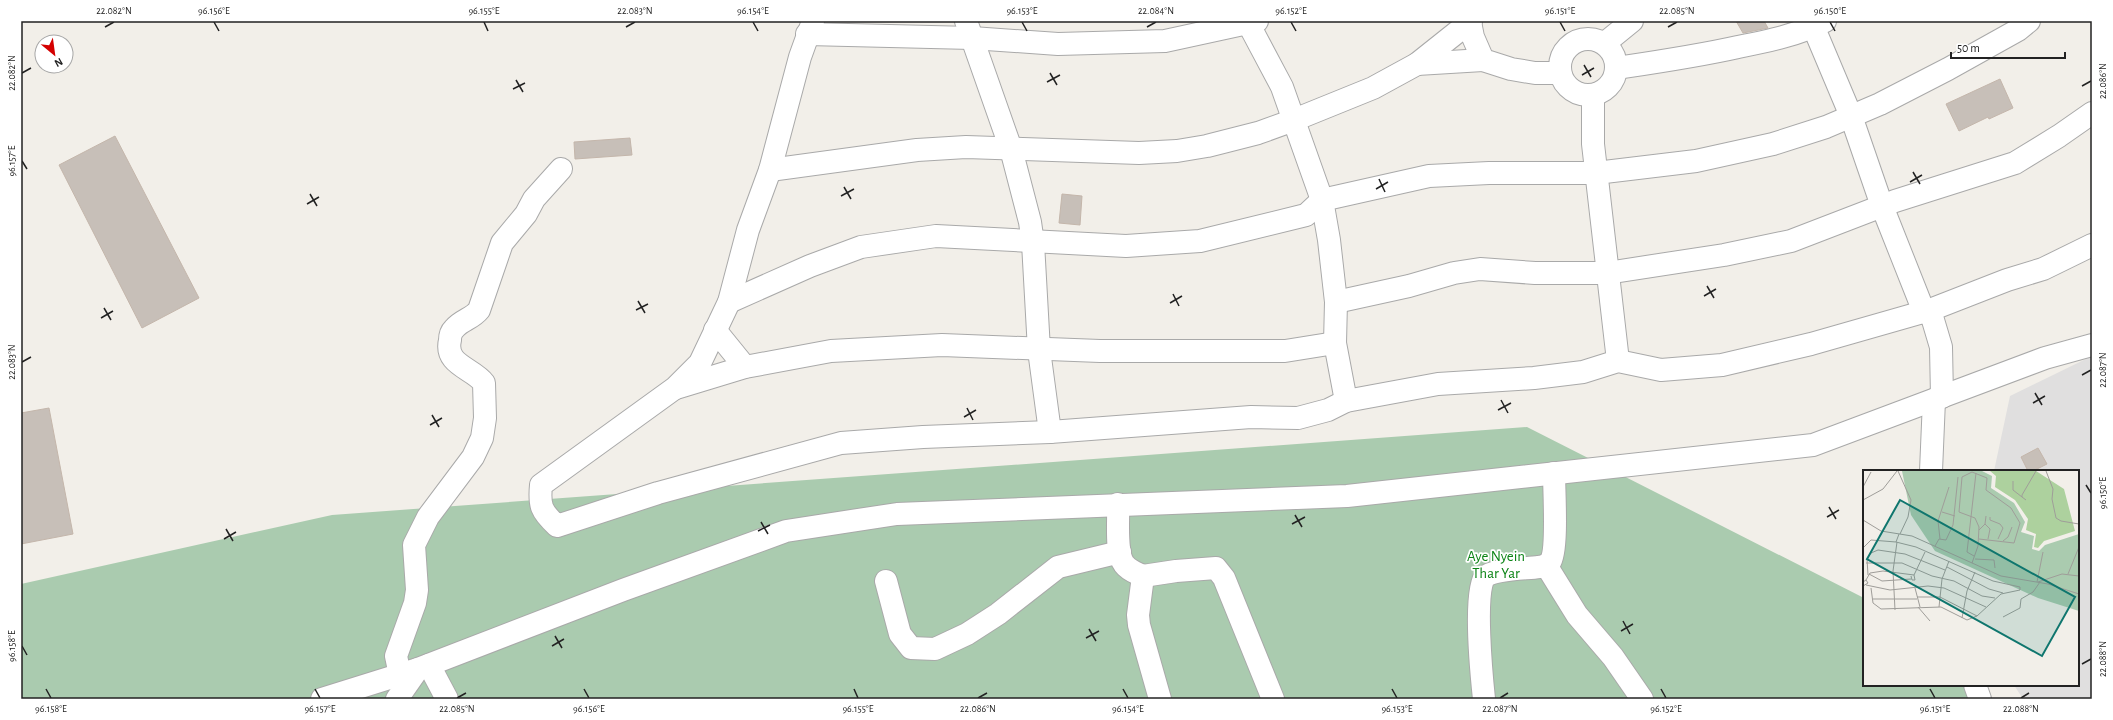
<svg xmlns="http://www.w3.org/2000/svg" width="2113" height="720" font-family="'Alegreya Sans',sans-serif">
<rect width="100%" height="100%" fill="#f2efe9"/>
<!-- residential -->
<path fill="#e0dfdf" d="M2092,356V699H2023L2014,685H2078V471H1994L2010,396Z"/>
<!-- cemetery -->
<path fill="#aacbaf" d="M1527,427L1864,598V685H1978L1990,699H21V584L332,515Z"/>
<!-- building -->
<g fill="#c7bfb8" stroke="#c4b6ab">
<path d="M1736,21H1764L1768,28L1743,33Z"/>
<path d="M2000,79L2013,108L1989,119L1988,117L1959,131L1946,104Z"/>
<path d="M115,136L199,298L142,328L59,165Z"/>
<path d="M630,138L632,155L575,159L574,142Z"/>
<path d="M1062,194L1082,196L1080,225L1059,223Z"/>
<path d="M49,408L73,534L21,544V413Z"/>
<path d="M2038,448L2047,464L2033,471H2028L2021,457Z"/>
</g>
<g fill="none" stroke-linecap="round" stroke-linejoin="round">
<defs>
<g id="minor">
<path d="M813,21L800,57L770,170L748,230L729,302L700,363L675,388L541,485C539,506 541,511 557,526L658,493L841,443L923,437L1050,432L1251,417L1298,418L1328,410L1346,401L1438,384L1534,378L1583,372L1618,361L1661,370L1722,365L1811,344L1930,310L1941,347L1942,397"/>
<path d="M966,21L1011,149L1030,222L1033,243L1039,350L1050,432"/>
<path d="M1247,21L1282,87L1322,200L1329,240L1336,302L1335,343L1346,401"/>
<path d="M1811,21L1851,116L1882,206L1924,312"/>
<path d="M1470,22L1473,37L1483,60L1511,69L1535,73H1560"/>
<path d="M807,34L972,38L1058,44L1165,41L1257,21"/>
<circle cx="1588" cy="67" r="28"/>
<path d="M1605,43L1632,21"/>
<path d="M1417,64L1483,60"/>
<path d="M1617,68C1657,62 1698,56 1738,47C1768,41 1798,35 1825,21"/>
<path d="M1593,95V144L1618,361"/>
<path d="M770,170L917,150L966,147L1139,153L1177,151L1207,146L1258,133L1294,120L1373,88L1417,64L1471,21"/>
<path d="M729,302L810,266L861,247L936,236L1126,246L1200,241L1306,215L1322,200L1429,176L1489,173H1596L1696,161L1773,144L1826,127L1880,104L1948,69L2018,30L2029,21"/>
<path d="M1336,302L1409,286L1454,273L1480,269L1535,273H1607L1724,255L1791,241L1895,201L2015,163L2059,136L2092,113"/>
<path d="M1930,310L2007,280L2043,269L2092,245"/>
<path d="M715,330L745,367"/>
<path d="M676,388L745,367L831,351L942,345L1100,351H1285L1335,343"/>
<path d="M1931,471L1934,400"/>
<path d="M1118,504C1119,519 1115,552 1124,564C1129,571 1137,573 1143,576L1138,615L1139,625L1160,699"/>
<path d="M1546,565L1577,615L1613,657L1642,699"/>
<path d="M1143,576L1176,571L1216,568L1224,578L1273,699"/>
<path d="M886,581L900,634L911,648L935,649L967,634L998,614L1058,567L1120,552"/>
<path d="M429,665L447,699"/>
<path d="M400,675L396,656L415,603L417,590L414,545L428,517L473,457L482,438L485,418L484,383C473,368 444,365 450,340C450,336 451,332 454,329C461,320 472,319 479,310L502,243L526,214L534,199L561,169"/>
<path d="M1975,685L1980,699"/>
<path d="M322,699L418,669L623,590L786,531L897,514L1347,496L1813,445L2045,358L2092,345"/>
<path d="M397,699L418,669"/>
<path d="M1484,699C1482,680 1473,588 1485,577C1494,569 1525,569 1539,567C1543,566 1547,566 1550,562C1558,551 1554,490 1554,473"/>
</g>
</defs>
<!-- minor casing -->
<use href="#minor" stroke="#a9a9a9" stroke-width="24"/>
<!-- minor -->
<use href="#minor" stroke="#fff" stroke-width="22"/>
</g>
<!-- ticks -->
<path fill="none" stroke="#222" stroke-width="1.5" d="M214,22L219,31M484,22L488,31M753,22L758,31M1022,22L1027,31M1291,22L1296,31M1560,22L1565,31M1830,22L1835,31M105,27L114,22M626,27L635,22M1147,27L1156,22M1668,27L1677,22M1584,65L1591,77M22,73L31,68M1050,73L1057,85M1582,75L1594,68M516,80L523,92M1047,82L1060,75M2082,86L2091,81M513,89L525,83M22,161L27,169M1913,172L1920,184M1379,179L1385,192M1910,182L1922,175M844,187L851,199M1376,189L1388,182M310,194L317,206M841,196L854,189M307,204L319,197M1707,286L1714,298M1173,294L1179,306M1704,296L1716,289M638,301L645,313M1170,303L1182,296M104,308L111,320M636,310L648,304M101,318L113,311M22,362L31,357M2082,375L2091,370M2035,393L2042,405M1501,400L1508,413M2033,403L2045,396M967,408L973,420M1498,410L1511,403M432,415L439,427M964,417L976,410M430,425L442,418M2086,485L2091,493M1829,507L1836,519M1295,515L1302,527M1827,517L1839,510M761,522L768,534M1292,524L1305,517M226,529L233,541M758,531L770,525M224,539L236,532M1623,621L1630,634M1089,629L1096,641M1621,631L1633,624M555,636L562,648M1086,638L1099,631M22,646L27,655M552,646L564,639M2082,664L2091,659M46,689L51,698M315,689L320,698M584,689L589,698M854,689L858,698M1123,689L1128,698M1392,689L1397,698M1661,689L1666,698M1930,689L1935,698M457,698L466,693M978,698L987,693M1500,698L1508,693M2021,698L2029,693"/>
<g text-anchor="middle" stroke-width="3.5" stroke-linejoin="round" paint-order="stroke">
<!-- park labels -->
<g font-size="15" fill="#0c8416" stroke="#fff">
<text x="1496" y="561">Aye Nyein<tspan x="1496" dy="17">Thar Yar</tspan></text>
</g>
</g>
<!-- overview -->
<g transform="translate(1863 470)">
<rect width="216" height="216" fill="#f2efe9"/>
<path d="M127,1H173L201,19L212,61L181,71L175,78L171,77L173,64L163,60L165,49L152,30L132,17L133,6Z" fill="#add19e"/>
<path d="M39,1H119L129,6L128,18L151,33L162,52L158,62L171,66L169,79L176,81L182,75L216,64V141L175,128L72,81L48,45Z" fill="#aacbaf"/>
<path fill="none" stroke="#9f9d99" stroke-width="1" d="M35,1L48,30L45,47L37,64M183,1L190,19L189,29L193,48L198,51L216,54M150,11V20L159,27M0,17L8,2M0,30L20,19L34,1M163,30L159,27V25L173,1M79,42L92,46M127,47V50L137,54L140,58L135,69M0,50L18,61L49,66L138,106L185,114L216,124M122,54L127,59L125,69M116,60L122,54L123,46M77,69L75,51L86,17M140,71L145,67L149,57M72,76L76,69L83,70L90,55L95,7M0,78L8,70L33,72M111,86L104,82L113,3M112,89L131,90L132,98M3,93H39L69,106L91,111L119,126L132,128M109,93L115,76L116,57L112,48L96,42L99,7L109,2L124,8L123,20L148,38L157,53L151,73L116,69M84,97L126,119L140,123M6,104L19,111L48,109M205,104L216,77M5,105L4,89L8,83L15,80L42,84L82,100M51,105L62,82M3,110L7,103L20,101L51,105L52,110H49L48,106M0,112L3,110L5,113L0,116M174,112L180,82M175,112L199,104L216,106M3,115L27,120L65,116L81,118L123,137M8,118L10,133L18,139L78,137L104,150L114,146L138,124L157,120V117L130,111L53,77L33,72L36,64M52,118L57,137M54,127H77L114,146M10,129H54M55,137L67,151M76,137L79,109L86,91M32,140L30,101L34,72M140,147L157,138L158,129L170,122L177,112M99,148L104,121L112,102"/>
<path fill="#0f766e" fill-opacity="0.15" stroke="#0f766e" stroke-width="2" d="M37,30L212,127L179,186L4,89Z"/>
<rect width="216" height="216" fill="none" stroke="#222" stroke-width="2"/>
</g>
<!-- border -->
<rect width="2113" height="720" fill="none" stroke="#ffffff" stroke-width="44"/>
<!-- north arrow -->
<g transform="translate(54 54) rotate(151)"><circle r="19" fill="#ffffff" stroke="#a7a7a7"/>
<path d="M0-3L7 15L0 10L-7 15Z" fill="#d40000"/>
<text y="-6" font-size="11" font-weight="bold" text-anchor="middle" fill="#222222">N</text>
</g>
<!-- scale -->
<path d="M1951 52v6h114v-6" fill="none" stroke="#222222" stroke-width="2"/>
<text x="1957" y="52" font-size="12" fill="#222222" stroke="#ffffff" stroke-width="3" paint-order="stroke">50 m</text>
<rect x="22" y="22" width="2069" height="676" fill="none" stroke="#222" stroke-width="1.5"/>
<g font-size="10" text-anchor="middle" fill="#222">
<text x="114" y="14">22.082°N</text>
<text x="214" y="14">96.156°E</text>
<text x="484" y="14">96.155°E</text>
<text x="635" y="14">22.083°N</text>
<text x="753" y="14">96.154°E</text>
<text x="1022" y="14">96.153°E</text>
<text x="1156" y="14">22.084°N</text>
<text x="1291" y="14">96.152°E</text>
<text x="1560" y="14">96.151°E</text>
<text x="1677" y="14">22.085°N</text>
<text x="1830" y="14">96.150°E</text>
<text transform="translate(11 73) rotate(-90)" y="4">22.082°N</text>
<text transform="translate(2102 81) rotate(-90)" y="4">22.086°N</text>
<text transform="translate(11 161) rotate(-90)" y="4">96.157°E</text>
<text transform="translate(11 362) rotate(-90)" y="4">22.083°N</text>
<text transform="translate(2102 370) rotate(-90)" y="4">22.087°N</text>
<text transform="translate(2102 493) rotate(-90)" y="4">96.150°E</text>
<text transform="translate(11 646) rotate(-90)" y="4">96.158°E</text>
<text transform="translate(2102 659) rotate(-90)" y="4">22.088°N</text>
<text x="51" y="712">96.158°E</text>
<text x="320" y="712">96.157°E</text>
<text x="457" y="712">22.085°N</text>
<text x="589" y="712">96.156°E</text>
<text x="858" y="712">96.155°E</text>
<text x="978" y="712">22.086°N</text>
<text x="1128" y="712">96.154°E</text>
<text x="1397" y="712">96.153°E</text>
<text x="1500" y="712">22.087°N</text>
<text x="1666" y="712">96.152°E</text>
<text x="1935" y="712">96.151°E</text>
<text x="2021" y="712">22.088°N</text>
</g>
</svg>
